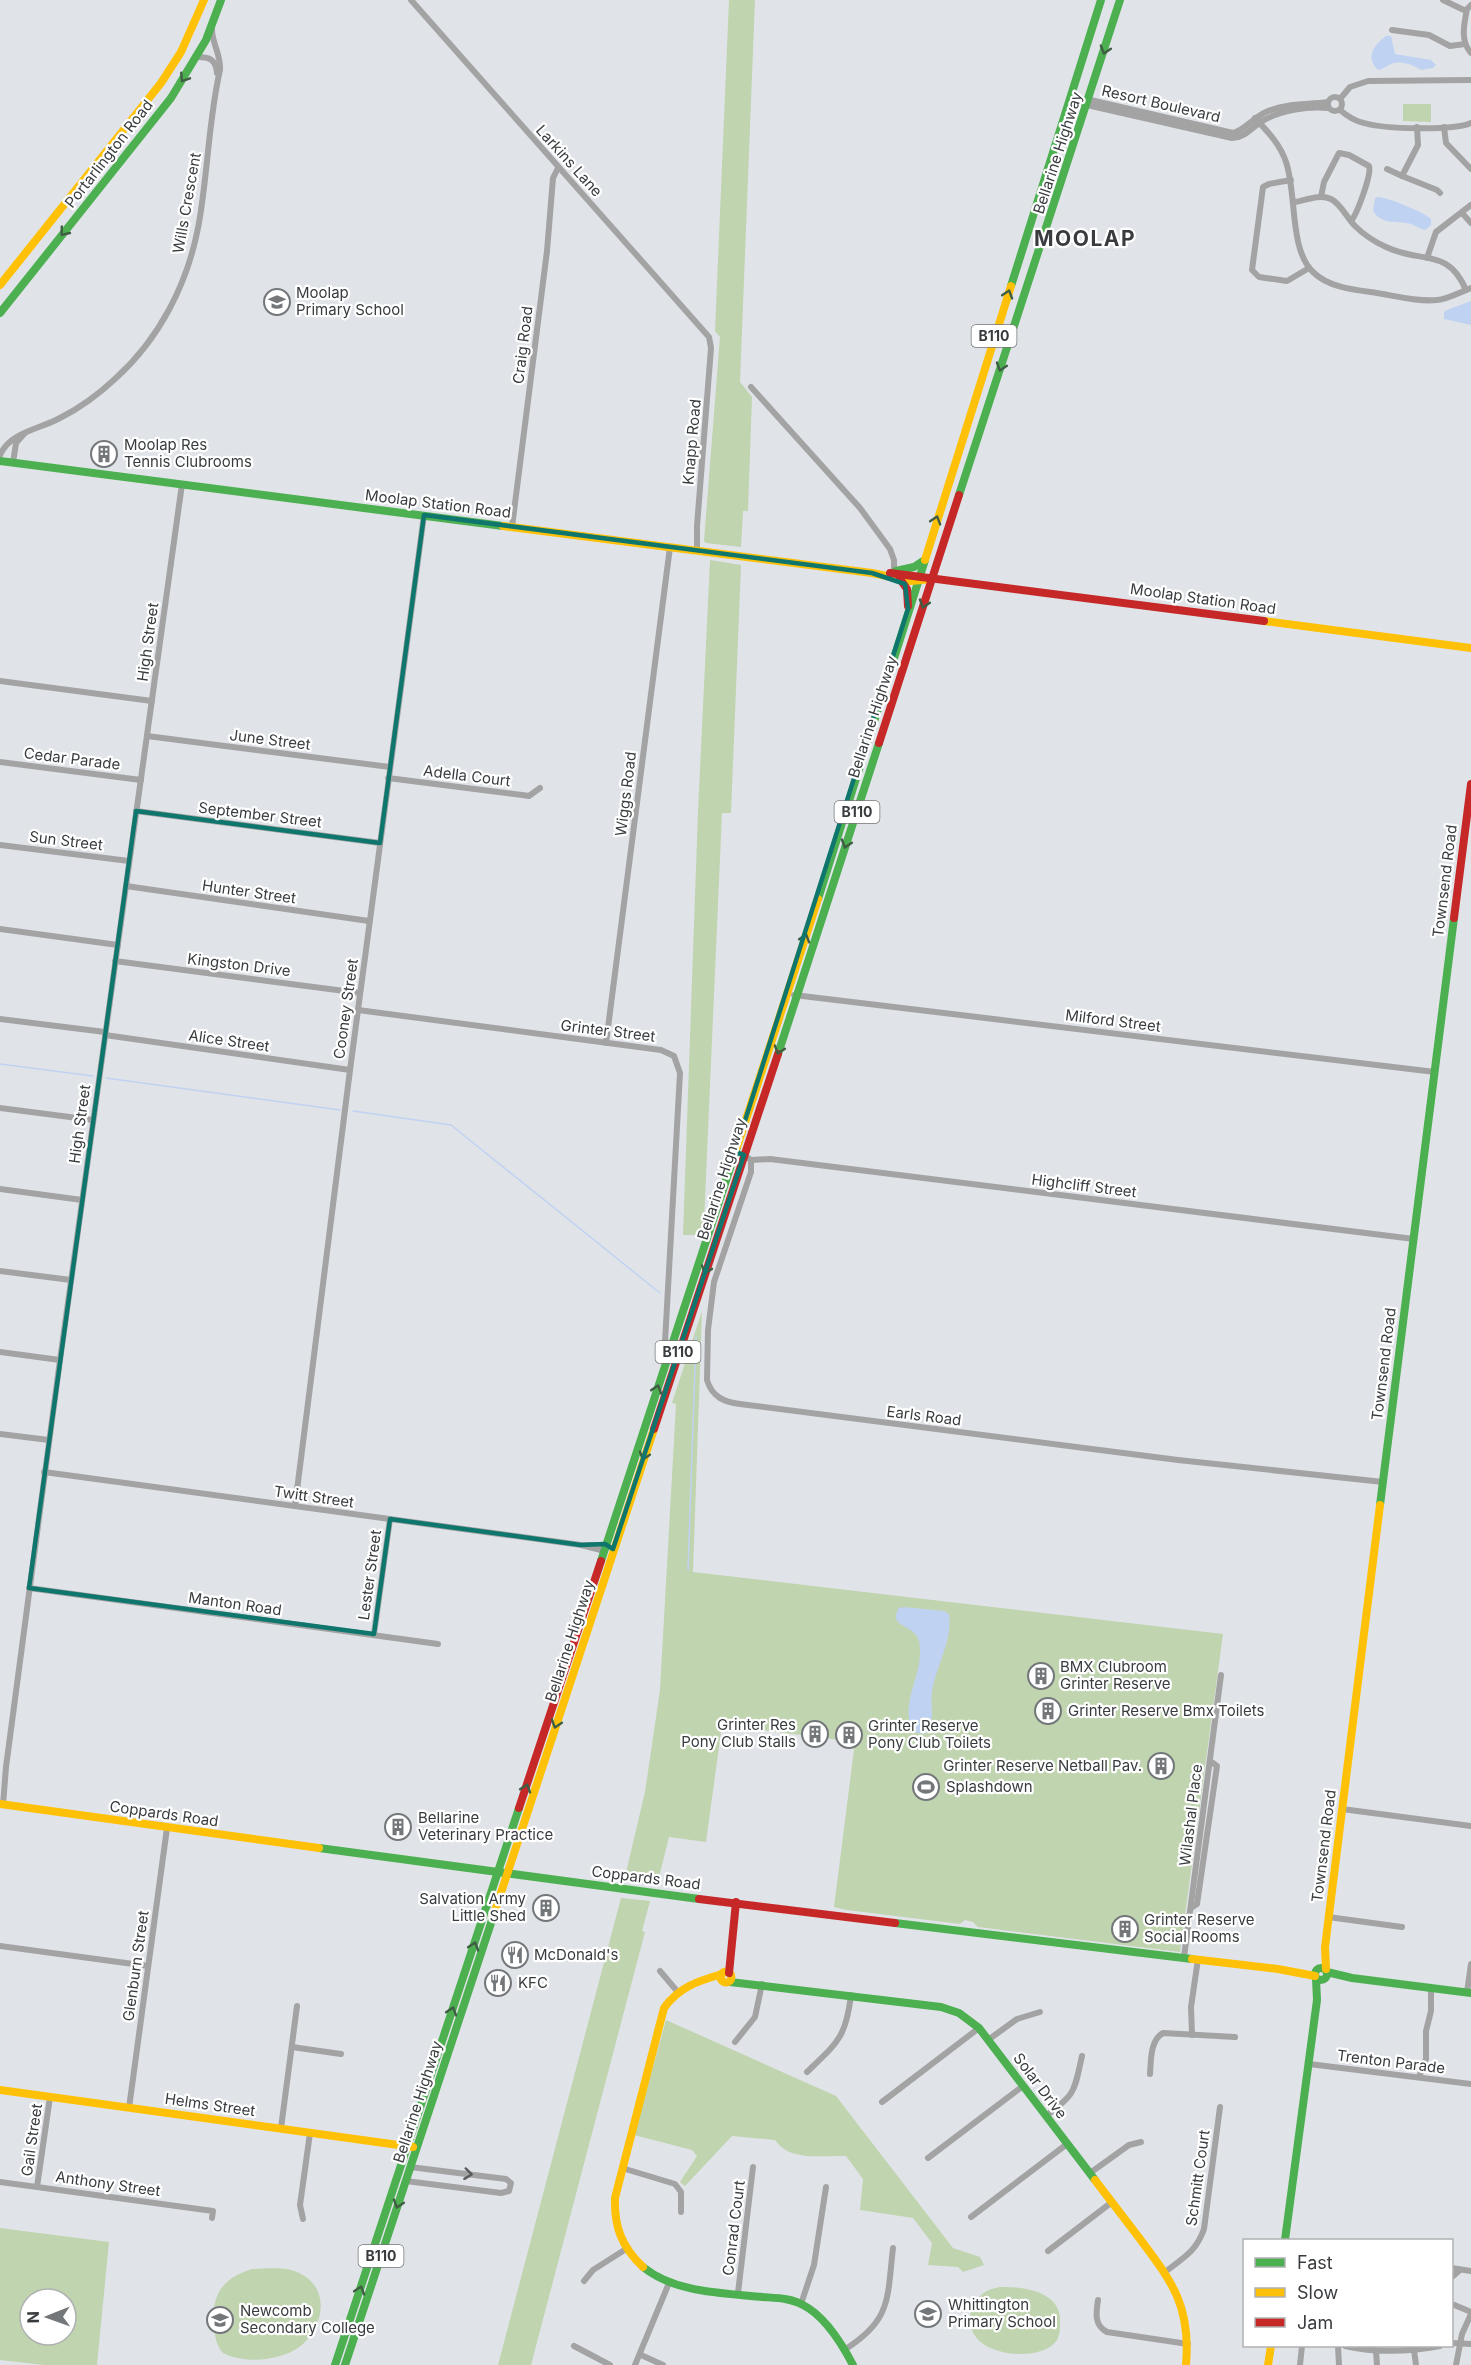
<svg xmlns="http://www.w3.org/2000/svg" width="1471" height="2365" font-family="Inter,sans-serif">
<rect width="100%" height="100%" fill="#e0e4e8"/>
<!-- green -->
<g fill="#c0d4af" fill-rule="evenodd">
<path d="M729,0H755L740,382L752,397L748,511H743L741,547L706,543L704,541L720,337L715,331Z"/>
<path d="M1403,104H1431V122L1403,121Z"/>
<path d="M710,560L741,565L731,813H722L704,1222L701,1235H683L698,811Z"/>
<path d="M702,1311L693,1572L1223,1634L1180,1952L978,1927L973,1922L965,1920L960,1924L847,1910L834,1907L855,1742L722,1725L706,1842L669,1837L657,1885L624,1881L645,1792L660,1690L676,1404L672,1403Z"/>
<path d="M621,1898L650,1901L642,1931L645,1932L531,2365H498Z"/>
<path d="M666,2020L836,2096L953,2248L980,2257L984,2265L963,2272L958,2267L928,2265L932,2243L913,2218L860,2210L863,2179L846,2156C821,2155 790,2162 775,2140L732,2136L685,2186L680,2182L697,2156L692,2150L634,2135Z"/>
<path d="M0,2228L109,2242L97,2365H44L0,2360ZM30,2299H66V2335H30Z"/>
<path d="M252,2269C265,2269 285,2266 297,2272C328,2285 326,2319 306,2341C288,2361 245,2365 223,2353C217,2347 215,2337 214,2328C211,2295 221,2279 252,2269Z"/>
<path d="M1000,2287C1022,2286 1062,2291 1060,2322C1060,2327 1060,2335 1057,2340C1042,2365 956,2358 972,2308C977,2295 987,2289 1000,2287Z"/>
</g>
<!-- water -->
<g fill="#c0d2f2">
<path d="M1386,36H1391L1395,54L1431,60L1436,65L1433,68L1421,70C1413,65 1402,60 1391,64C1386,66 1384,69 1378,70C1365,57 1374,45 1386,36Z"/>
<path d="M1378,197C1387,197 1424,212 1431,219V225L1425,230C1420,229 1416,226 1411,224C1396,220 1383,226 1373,211L1375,198Z"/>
<path d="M1471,301V325L1444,319V312L1447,310Z"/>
<path d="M904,1607L944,1611L949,1614C953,1642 935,1667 932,1693C930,1706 936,1725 925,1734L914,1732C899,1706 920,1680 920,1653C920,1647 920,1640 916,1635C909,1625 888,1625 899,1608Z"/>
</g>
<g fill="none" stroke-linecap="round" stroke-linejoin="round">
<!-- stream -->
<g stroke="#c0d2f2" stroke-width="1.5">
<path d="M0,1064L93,1076"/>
<path d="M106,1078L340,1110"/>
<path d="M353,1111L451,1125L660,1293"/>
<path d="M688,1570L696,1337"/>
</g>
<!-- street -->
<g stroke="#a3a3a4" stroke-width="6">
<path d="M411,0L709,337L711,348L697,526V550"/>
<path d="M1443,0L1466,11"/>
<path d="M1471,5L1467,9C1464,24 1460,41 1471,53"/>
<path d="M1392,30L1429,35L1450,46L1465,44"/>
<path d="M197,57C209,57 216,59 217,73"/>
<circle cx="1335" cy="104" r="7"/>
<path d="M1071,97L1087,105L1232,138C1245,138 1253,126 1264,120C1282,110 1308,106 1328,108"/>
<path d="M1086,99L1233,133C1245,130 1254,117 1266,112C1286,103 1306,105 1328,102"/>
<path d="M1340,99L1350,87L1368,81L1471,80"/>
<path d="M1340,110C1347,116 1354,121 1364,123C1384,129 1453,131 1471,123"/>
<path d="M1255,118C1268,132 1280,144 1286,162C1297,194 1289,249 1313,272C1329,288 1356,290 1377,293C1396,296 1418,302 1437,300C1448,299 1460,292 1471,288"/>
<path d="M1417,127L1418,145L1402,176L1437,190L1440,193"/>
<path d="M1444,127L1446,143L1471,169"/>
<path d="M1387,169L1402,176"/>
<path d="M1291,180L1269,184L1263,187L1252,270L1259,277L1287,281L1309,268"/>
<path d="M1321,197L1324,182L1339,153L1349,155L1369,166C1372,174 1357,214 1351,221"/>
<path d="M1295,202C1306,200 1320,194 1331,199C1341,204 1347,218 1355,226C1364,235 1375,242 1386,247C1421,264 1448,247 1466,290"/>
<path d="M1462,213L1471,223"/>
<path d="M1427,258L1436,232L1471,205"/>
<path d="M751,387L860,508L890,549L894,560V573"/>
<path d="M0,455C10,432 40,429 60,418C80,408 99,394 116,378C159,339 187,285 198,228C208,176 208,122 220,70C221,54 212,44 212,29"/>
<path d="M13,463L16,443L24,434"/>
<path d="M512,527L547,251L553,178L558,168"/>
<path d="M0,681L152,701"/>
<path d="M147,736L390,767"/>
<path d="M0,762L141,780"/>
<path d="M388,778L522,795L529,796L540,788"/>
<path d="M136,811L380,843"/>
<path d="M0,845L129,861"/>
<path d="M126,886L369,921"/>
<path d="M0,929L118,945"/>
<path d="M115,961L360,993"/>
<path d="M794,995L1435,1072"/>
<path d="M358,1010L661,1050L674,1056L680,1073L664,1360"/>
<path d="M0,1019L105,1032"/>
<path d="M105,1035L350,1070"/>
<path d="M606,1043L670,547"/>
<path d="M0,1108L93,1120"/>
<path d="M742,1154L751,1160V1172L714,1282L708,1330L707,1380C712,1397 724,1402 740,1404L1178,1460L1383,1482"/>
<path d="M751,1160L770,1159L1414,1239"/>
<path d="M0,1189L82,1200"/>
<path d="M0,1271L71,1280"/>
<path d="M0,1352L60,1360"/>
<path d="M0,1434L49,1440"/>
<path d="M44,1472L581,1545L605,1551"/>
<path d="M295,1506L350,1070L424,515"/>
<path d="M585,1545H607"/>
<path d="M29,1588L438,1644"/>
<path d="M374,1634L390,1519"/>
<path d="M3,1805L6,1767L60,1360L182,484"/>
<path d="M1342,1809L1471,1826"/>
<path d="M1191,1908L1197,1904L1217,1766L1210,1761"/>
<path d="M1328,1917L1402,1927"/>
<path d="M0,1946L148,1966"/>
<path d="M1184,1957L1221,1675"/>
<path d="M660,1971L677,1991"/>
<path d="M1467,1992L1471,1964"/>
<path d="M1192,2035L1191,2007L1198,1959"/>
<path d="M988,2040L1017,2019L1040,2012"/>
<path d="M735,2042L755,2017L762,1984"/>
<path d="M292,2047L341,2054"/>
<path d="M1309,2064L1471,2084"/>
<path d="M807,2072C837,2043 846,2038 851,1995"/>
<path d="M1150,2074C1151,2061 1150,2040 1163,2033L1235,2037"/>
<path d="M1419,2077L1426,2059V2031L1431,2011V1988"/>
<path d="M882,2102L979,2028"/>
<path d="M129,2108L167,1828"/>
<path d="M1046,2116C1077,2093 1074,2091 1082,2056"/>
<path d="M281,2128L297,2006"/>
<path d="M928,2158L1023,2086"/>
<path d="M622,2168L675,2184L681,2192V2212"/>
<path d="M1090,2173L1129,2145L1141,2142"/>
<path d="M406,2181L501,2193L509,2191L511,2183L506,2179L410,2167"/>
<path d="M0,2182L213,2211L212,2218"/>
<path d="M37,2187L50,2097"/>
<path d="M971,2217L1067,2144"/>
<path d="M303,2219L300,2205L310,2133"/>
<path d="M1048,2251L1112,2202"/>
<path d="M1452,2268L1471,2271"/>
<path d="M1165,2272C1183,2258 1196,2252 1204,2229L1220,2107"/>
<path d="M1452,2277L1460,2270"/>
<path d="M584,2281L593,2270L626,2249"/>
<path d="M738,2293L753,2167"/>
<path d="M1098,2300C1096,2313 1094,2325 1107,2332L1188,2344"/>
<path d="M801,2304L814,2265L826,2187"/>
<path d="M1452,2304L1471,2312"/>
<path d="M1452,2343L1471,2344"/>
<path d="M574,2346L610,2365"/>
<path d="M1338,2346L1339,2365"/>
<path d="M1345,2346C1376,2353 1408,2352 1440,2346"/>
<path d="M844,2350C892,2320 887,2299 893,2248"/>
<path d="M1414,2350L1416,2365"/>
<path d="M1376,2351L1377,2365"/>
<path d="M641,2355L663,2365"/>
<path d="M635,2365L669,2283"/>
<path d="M1300,2365L1302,2346"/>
<path d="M1456,2365L1462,2334L1471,2314"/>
</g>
<!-- fast -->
<g stroke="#4caf50" stroke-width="8">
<path d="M1011,286L1101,0"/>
<path d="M0,313L171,98L206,40L221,0"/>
<path d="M0,461L503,526"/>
<path d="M959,495L1120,0"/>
<path d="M896,571L914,567L923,561"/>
<path d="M818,899L925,560"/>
<path d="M778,1054L879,743"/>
<path d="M1380,1505L1454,918"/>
<path d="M601,1561L737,1147"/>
<path d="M319,1848L699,1899"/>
<path d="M895,1923L1192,1959"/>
<circle cx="1321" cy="1974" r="6"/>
<path d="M1327,1972L1352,1978L1471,1993"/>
<path d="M730,1982L941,2007L959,2013L979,2028L1095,2180"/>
<path d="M1285,2240L1317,2000L1316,1979"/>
<path d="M643,2267C675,2293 723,2293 763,2297C776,2298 791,2298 803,2305C825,2316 842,2344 853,2365"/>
<path d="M335,2365L519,1808"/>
<path d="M345,2365L493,1917"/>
</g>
<!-- slow -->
<g stroke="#ffc107" stroke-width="8">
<path d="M0,285L161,83L181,52L204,0"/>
<path d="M503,526L872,573L911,581L932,579"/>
<path d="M925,560L1011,286"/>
<path d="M1264,621L1471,648"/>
<path d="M737,1147L818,899"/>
<path d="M0,1804L319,1848"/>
<path d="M493,1917L654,1429"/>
<path d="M1192,1959L1278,1969L1315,1976"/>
<path d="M1326,1969L1325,1947L1380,1505"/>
<circle cx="726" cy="1977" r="5.5"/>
<path d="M0,2090L413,2147"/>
<path d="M1095,2180C1110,2200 1125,2219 1140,2239C1173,2283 1191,2307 1186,2365"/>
<path d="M643,2267C622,2247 614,2227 615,2198L664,2008C679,1987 698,1981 722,1974"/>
<path d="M1268,2365L1271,2346"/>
</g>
<!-- jam -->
<g stroke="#c62828" stroke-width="8">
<path d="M890,573L1264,621"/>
<path d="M900,579L907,589L908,606"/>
<path d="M879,743L959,495"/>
<path d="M1454,918L1471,784"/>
<path d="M654,1429L778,1054"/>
<path d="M519,1808L601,1561"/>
<path d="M699,1899L895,1923"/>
<path d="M729,1973L736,1902"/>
</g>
</g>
<!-- one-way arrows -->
<defs><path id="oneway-chevron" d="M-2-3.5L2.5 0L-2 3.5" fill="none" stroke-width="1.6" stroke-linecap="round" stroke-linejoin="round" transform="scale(1.5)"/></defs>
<g stroke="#3f5e43">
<use href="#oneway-chevron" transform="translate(1105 50) rotate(107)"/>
<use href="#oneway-chevron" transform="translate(184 78) rotate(123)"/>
<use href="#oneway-chevron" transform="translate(64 232) rotate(129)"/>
<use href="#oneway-chevron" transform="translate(1008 294) rotate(-72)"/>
<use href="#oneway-chevron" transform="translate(1001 367) rotate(108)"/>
<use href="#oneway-chevron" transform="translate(936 520) rotate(-73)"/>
<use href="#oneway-chevron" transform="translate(924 604) rotate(108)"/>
<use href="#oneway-chevron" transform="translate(846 844) rotate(108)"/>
<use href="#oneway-chevron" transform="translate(805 938) rotate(-73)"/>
<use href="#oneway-chevron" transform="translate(779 1050) rotate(108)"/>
<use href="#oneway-chevron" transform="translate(706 1270) rotate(109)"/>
<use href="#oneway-chevron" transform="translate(657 1389) rotate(-72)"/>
<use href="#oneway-chevron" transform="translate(644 1456) rotate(108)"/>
<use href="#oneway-chevron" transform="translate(556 1724) rotate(108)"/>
<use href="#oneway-chevron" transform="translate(526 1788) rotate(-72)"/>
<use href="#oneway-chevron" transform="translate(474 1946) rotate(-72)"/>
<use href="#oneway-chevron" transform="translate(452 2011) rotate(-72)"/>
<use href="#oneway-chevron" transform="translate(398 2204) rotate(108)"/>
<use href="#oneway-chevron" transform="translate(360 2290) rotate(-72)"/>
</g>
<use stroke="#595b5d" href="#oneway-chevron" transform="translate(468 2174) rotate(7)"/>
<!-- marked area -->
<path fill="none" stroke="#0f766e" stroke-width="4.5" stroke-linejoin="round" d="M424,515L872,573L905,584L908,609L735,1152L744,1155L613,1549L605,1544L581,1545L390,1519L374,1634L29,1588L136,811L380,843Z"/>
<!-- icons -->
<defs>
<symbol id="school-ring" viewBox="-11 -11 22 22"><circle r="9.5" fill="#fff" stroke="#73777a" stroke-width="1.5"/><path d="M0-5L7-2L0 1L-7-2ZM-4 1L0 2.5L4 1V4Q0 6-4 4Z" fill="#73777a"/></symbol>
<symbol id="building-ring" viewBox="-11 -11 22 22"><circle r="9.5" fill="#fff" stroke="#73777a" stroke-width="1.5"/><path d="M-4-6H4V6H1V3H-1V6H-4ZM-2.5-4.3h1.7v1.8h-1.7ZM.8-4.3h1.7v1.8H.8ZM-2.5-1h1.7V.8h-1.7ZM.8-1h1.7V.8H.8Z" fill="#73777a"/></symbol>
<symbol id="stadium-ring" viewBox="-11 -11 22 22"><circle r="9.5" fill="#fff" stroke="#73777a" stroke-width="1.5"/><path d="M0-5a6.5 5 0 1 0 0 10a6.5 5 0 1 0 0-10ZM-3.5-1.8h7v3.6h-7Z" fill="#73777a"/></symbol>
<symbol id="restaurant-ring" viewBox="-11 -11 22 22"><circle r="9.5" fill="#fff" stroke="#73777a" stroke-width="1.5"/><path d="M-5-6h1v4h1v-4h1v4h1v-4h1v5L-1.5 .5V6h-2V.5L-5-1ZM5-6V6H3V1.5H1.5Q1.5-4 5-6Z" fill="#73777a"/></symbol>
</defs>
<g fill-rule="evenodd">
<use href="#school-ring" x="262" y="287" width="30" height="30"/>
<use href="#building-ring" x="89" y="439" width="30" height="30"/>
<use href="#building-ring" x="1026" y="1661" width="30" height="30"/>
<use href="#building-ring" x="1033" y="1696" width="30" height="30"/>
<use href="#building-ring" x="800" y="1719" width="30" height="30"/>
<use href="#building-ring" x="834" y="1720" width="30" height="30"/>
<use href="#building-ring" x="1146" y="1751" width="30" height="30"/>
<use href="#stadium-ring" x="911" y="1772" width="30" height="30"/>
<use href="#building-ring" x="383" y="1812" width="30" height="30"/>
<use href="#building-ring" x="531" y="1893" width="30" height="30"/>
<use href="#building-ring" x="1110" y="1914" width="30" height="30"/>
<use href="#restaurant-ring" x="500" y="1940" width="30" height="30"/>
<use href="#restaurant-ring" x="483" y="1968" width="30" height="30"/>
<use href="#school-ring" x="913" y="2299" width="30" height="30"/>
<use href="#school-ring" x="205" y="2305" width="30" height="30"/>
</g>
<g text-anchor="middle" stroke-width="4.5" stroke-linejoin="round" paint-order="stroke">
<!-- shield labels -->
<g fill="#fff" stroke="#747678" stroke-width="1.5">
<rect x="971.5" y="325" width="45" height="22" rx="4.5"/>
<rect x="834.5" y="801" width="45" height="22" rx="4.5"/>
<rect x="655.5" y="1341" width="45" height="22" rx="4.5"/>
<rect x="358.5" y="2245" width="45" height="22" rx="4.5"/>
</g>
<g font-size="14" font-weight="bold" fill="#393c3e">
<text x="994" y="341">B110</text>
<text x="857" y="817">B110</text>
<text x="678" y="1357">B110</text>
<text x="381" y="2261">B110</text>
</g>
<!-- street labels -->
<g font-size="15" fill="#393c3e" stroke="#fff">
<text transform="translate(1161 104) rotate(13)" y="5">Resort Boulevard</text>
<text transform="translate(1058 153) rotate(-72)" y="5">Bellarine Highway</text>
<text transform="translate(109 154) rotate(-52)" y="5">Portarlington Road</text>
<text transform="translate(569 161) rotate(48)" y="5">Larkins Lane</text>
<text transform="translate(187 203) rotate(-80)" y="5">Wills Crescent</text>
<text transform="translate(523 345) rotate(-83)" y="5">Craig Road</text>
<text transform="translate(692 442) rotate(-85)" y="5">Knapp Road</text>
<text transform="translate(438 504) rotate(7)" y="5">Moolap Station Road</text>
<text transform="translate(1203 599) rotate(8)" y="5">Moolap Station Road</text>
<text transform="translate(148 642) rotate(-82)" y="5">High Street</text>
<text transform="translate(873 717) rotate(-72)" y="5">Bellarine Highway</text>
<text transform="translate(270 740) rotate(7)" y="5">June Street</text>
<text transform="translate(72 759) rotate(7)" y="5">Cedar Parade</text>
<text transform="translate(467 776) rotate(7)" y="5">Adella Court</text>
<text transform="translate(626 794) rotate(-83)" y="5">Wiggs Road</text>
<text transform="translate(260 815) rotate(7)" y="5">September Street</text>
<text transform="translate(66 841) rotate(7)" y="5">Sun Street</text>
<text transform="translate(1445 881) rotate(-83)" y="5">Townsend Road</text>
<text transform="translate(249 892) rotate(8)" y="5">Hunter Street</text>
<text transform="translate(239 965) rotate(7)" y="5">Kingston Drive</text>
<text transform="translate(346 1009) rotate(-82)" y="5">Cooney Street</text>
<text transform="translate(1113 1021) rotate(7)" y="5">Milford Street</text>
<text transform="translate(608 1031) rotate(7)" y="5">Grinter Street</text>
<text transform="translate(229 1041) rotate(8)" y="5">Alice Street</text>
<text transform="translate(80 1124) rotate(-82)" y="5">High Street</text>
<text transform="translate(722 1179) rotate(-72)" y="5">Bellarine Highway</text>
<text transform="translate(1084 1186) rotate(7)" y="5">Highcliff Street</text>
<text transform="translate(1384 1364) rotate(-83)" y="5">Townsend Road</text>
<text transform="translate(924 1416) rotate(7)" y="5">Earls Road</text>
<text transform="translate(314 1497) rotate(8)" y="5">Twitt Street</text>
<text transform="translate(370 1575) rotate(-82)" y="5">Lester Street</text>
<text transform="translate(235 1604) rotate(8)" y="5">Manton Road</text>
<text transform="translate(570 1641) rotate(-72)" y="5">Bellarine Highway</text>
<text transform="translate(164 1814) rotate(8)" y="5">Coppards Road</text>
<text transform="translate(1191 1815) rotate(-83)" y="5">Wilashal Place</text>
<text transform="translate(1324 1846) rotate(-83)" y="5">Townsend Road</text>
<text transform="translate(646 1878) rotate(7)" y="5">Coppards Road</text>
<text transform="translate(136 1966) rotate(-82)" y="5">Glenburn Street</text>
<text transform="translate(1391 2062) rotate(7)" y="5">Trenton Parade</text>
<text transform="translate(1040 2086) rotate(53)" y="5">Solar Drive</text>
<text transform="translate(418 2102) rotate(-72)" y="5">Bellarine Highway</text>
<text transform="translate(210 2105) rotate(8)" y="5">Helms Street</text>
<text transform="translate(32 2140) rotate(-82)" y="5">Gail Street</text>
<text transform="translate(1198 2178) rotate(-82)" y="5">Schmitt Court</text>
<text transform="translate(108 2184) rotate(8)" y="5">Anthony Street</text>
<text transform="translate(734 2228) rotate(-83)" y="5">Conrad Court</text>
</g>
<!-- poi labels -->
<g font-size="15" fill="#393c3e" stroke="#fff" text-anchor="start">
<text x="296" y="298">Moolap<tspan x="296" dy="17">Primary School</tspan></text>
<text x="124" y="450">Moolap Res<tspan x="124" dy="17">Tennis Clubrooms</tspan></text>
<text x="1060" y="1672">BMX Clubroom<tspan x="1060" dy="17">Grinter Reserve</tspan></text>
<text x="1068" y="1716">Grinter Reserve Bmx Toilets</text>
<text x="796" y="1730" text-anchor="end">Grinter Res<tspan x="796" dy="17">Pony Club Stalls</tspan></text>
<text x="868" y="1731">Grinter Reserve<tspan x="868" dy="17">Pony Club Toilets</tspan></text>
<text x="1142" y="1771" text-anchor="end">Grinter Reserve Netball Pav.</text>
<text x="946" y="1792">Splashdown</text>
<text x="418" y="1823">Bellarine<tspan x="418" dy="17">Veterinary Practice</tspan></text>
<text x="526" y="1904" text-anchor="end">Salvation Army<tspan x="526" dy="17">Little Shed</tspan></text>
<text x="1144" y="1925">Grinter Reserve<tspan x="1144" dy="17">Social Rooms</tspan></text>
<text x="534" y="1960">McDonald's</text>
<text x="518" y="1988">KFC</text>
<text x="948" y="2310">Whittington<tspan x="948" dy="17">Primary School</tspan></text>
<text x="240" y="2316">Newcomb<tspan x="240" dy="17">Secondary College</tspan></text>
</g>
<!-- district labels -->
<g font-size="21" font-weight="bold" letter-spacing="1.5" fill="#393c3e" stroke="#fff">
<text x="1085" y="246">MOOLAP</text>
</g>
</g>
<!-- legend -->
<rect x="1243" y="2239" width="210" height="108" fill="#ffffff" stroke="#b0b1b2" stroke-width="1.5"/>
<rect x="1255" y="2258" width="30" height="9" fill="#4caf50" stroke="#b0b1b2" stroke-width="1.5"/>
<text x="1297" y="2269" font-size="18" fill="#393c3e">Fast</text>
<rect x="1255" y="2288" width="30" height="9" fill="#ffc107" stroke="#b0b1b2" stroke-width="1.5"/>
<text x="1297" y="2299" font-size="18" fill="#393c3e">Slow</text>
<rect x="1255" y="2318" width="30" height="9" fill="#c62828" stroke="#b0b1b2" stroke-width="1.5"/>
<text x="1297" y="2329" font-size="18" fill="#393c3e">Jam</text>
<!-- north arrow -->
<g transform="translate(48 2317) rotate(269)"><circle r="28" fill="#ffffff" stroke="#b0b1b2" stroke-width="1.5"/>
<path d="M0-4.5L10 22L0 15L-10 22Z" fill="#73777a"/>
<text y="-9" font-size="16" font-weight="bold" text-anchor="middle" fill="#393c3e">N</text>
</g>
</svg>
